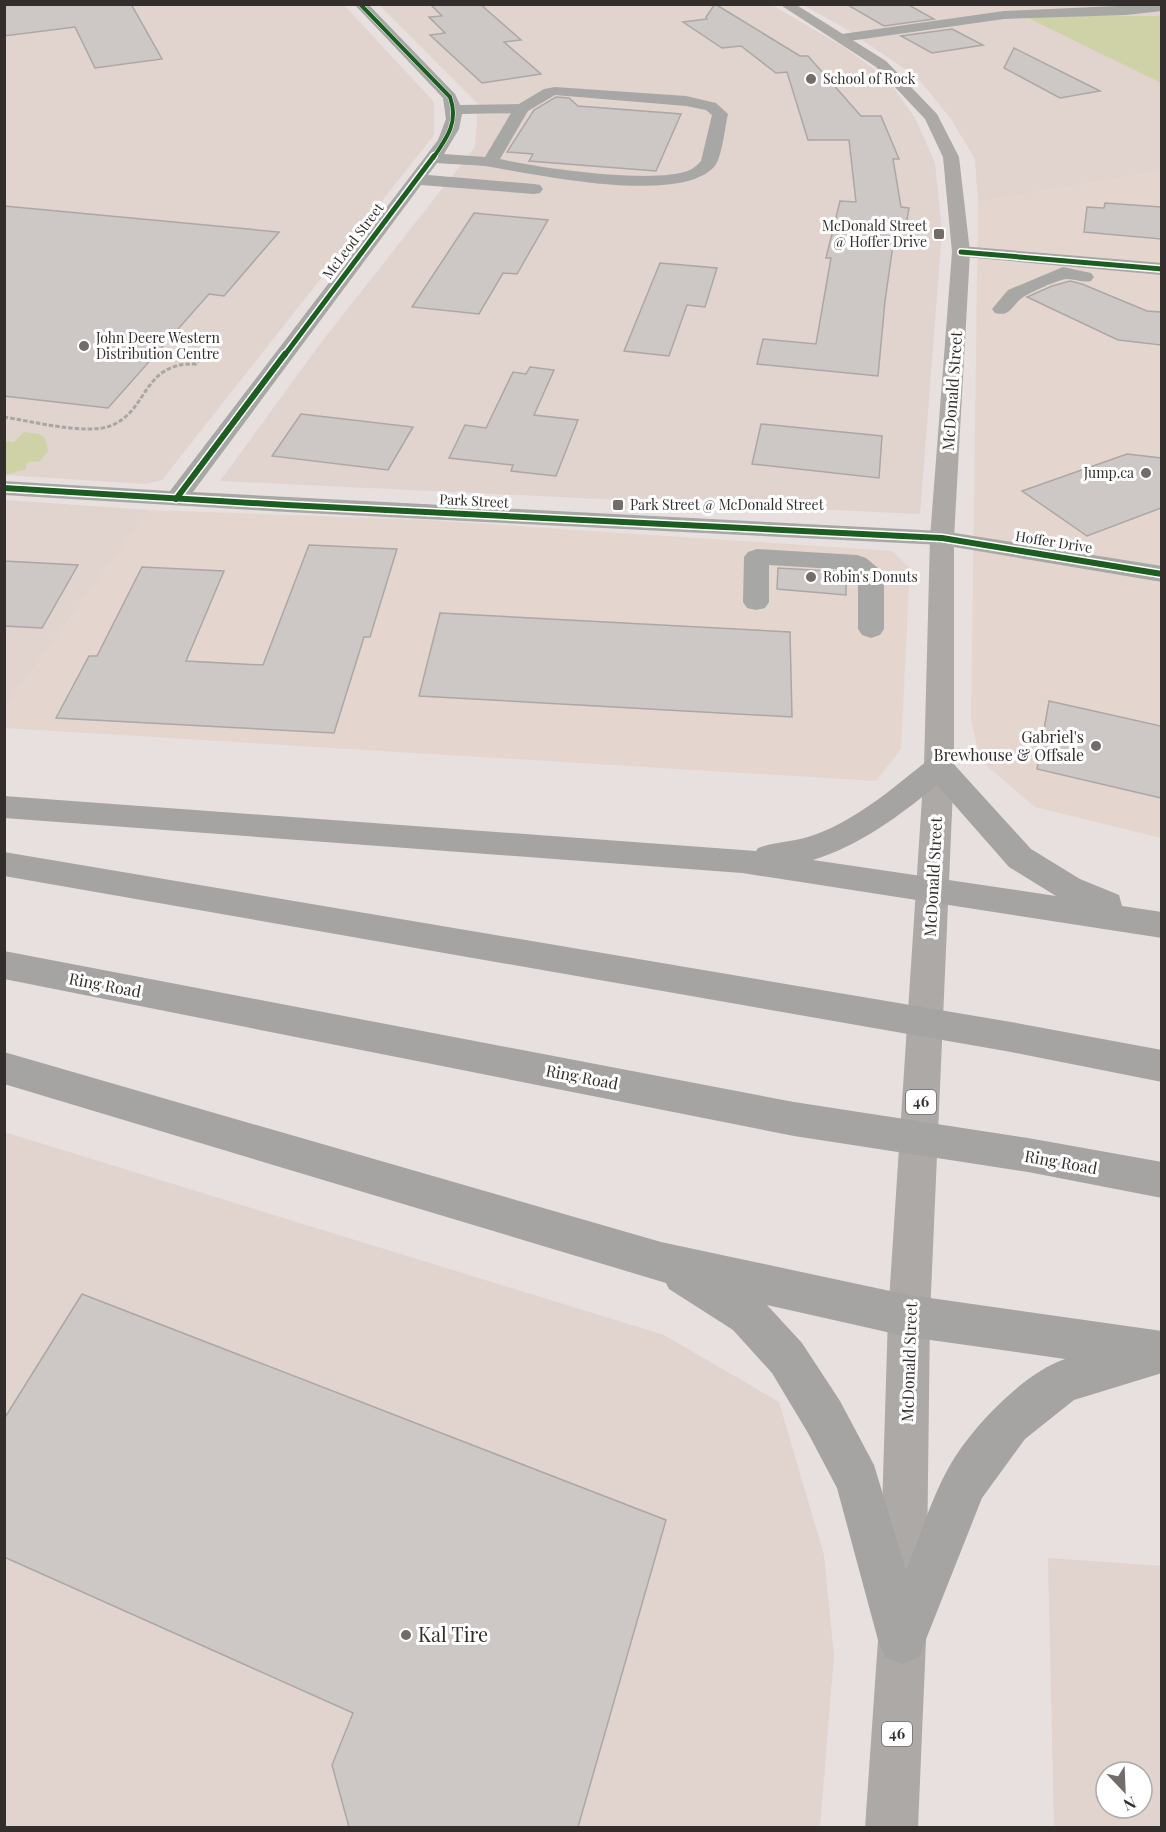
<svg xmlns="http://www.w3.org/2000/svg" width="1166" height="1832" font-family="'Playfair Display',serif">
<rect width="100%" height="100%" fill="#e7e0de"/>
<!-- commercial -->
<g fill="#e4d6ce">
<path d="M1161,171V838L1035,807L980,760L971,720L978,202Z"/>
<path d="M149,510L426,520L892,551L910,568L901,749L876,781L5,728V707Z"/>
</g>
<!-- built -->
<g fill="#e1d3cd" fill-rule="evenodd">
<path d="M5,5H344L434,102V135L162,480L145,484L5,475Z"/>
<path d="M379,5H772L847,49L889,81L915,118L935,163L942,231L920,514L220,481L320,344L475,147L478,104Z"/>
<path d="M803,5H1161V16L1027,17L1161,83V171L978,202L975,159L951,119L917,77L843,27Z"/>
<path d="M5,500L149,510L5,707Z"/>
<path d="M4,1132L664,1335L779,1402L824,1555L834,1656L820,1827H5Z"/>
<path d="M1048,1558L1161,1566V1827H1054ZM1106,1772H1142V1808H1106Z"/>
</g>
<!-- green -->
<g fill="#cfd1a6">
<path d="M1048,16H1161V83L1026,17Z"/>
<path d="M24,432L39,434L45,438L48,451L39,462L32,461L26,464V469L5,475V441L14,442Z"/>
</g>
<!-- building -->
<g fill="#cdc8c6" stroke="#aca7a5" stroke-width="1.5">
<path d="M4,4H131L162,59L95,68L75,27L4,36Z"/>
<path d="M430,4H480L521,40L504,42L541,74L482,83L430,35L445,33L429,17L442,16Z"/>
<path d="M715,4L800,56H808L861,116H881L899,159H893L901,207L909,208L905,232L895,231L885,301L878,376L757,364L763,339L816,344L831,258H826L840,201L856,202L849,140H808L787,72L776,73L741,46L722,48L683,22L707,19L706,17Z"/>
<path d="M846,4H907L934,19L884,26Z"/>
<path d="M952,29L983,45L932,53L901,36Z"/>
<path d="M1014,48L1100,91L1060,98L1004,68Z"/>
<path d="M556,97L569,98L578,106L681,114L656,171L529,161L533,154L507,152L534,110Z"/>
<path d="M1105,203L1161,207V239L1084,232L1087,207L1104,208Z"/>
<path d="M4,206L279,232L224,296L209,294L108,408L4,396Z"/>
<path d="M474,213L548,220L517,274L503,273L479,314L412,307Z"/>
<path d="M660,263L717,268L705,307L687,305L669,356L624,351Z"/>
<path d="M1070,281L1082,284L1147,311L1161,312V345L1118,340L1027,297L1052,286Z"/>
<path d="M530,367L554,370L534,415L578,420L556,476L511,471L513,465L449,458L465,425L486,428L513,372L526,374Z"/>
<path d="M301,414L413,427L388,470L272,456Z"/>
<path d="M761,424L882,436L879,478L752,464Z"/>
<path d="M1127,454L1161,458V508L1087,536L1022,491Z"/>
<path d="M309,545L397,549L370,637H364L334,733L56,718L89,656H97L142,567L224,571L186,661L263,665Z"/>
<path d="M4,561L78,565L42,628L4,626Z"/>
<path d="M778,568L846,572V595L777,589Z"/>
<path d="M440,613L790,632L792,717L419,696Z"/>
<path d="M1049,701L1161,726V798L1037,769Z"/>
<path d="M82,1294L666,1520L578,1827H349L332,1765L353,1713L4,1557V1419Z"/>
</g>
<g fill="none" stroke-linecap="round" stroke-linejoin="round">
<!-- path-far1 -->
<path stroke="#a9a7a6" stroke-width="2" stroke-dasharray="3 1.5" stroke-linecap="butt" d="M203,356L204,354"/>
<!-- path -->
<path stroke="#a9a7a6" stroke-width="3" stroke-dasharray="4.5 2" stroke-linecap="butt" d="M4,417C30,421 86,435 110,426C149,412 141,362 196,364L204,354"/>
<!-- minor -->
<g fill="#a7a7a5" fill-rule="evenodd">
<path d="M354,4H368L455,94L460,105L519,104L544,89L555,87L686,96L716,103L728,114C725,126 722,159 714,167C679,205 539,175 491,167C474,164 455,165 437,163L428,175L534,184L540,185L543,189L540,193L534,194L421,185L193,492L942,531L1162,566V582L942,545L287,512L4,495V481L170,491L438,140L446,119L443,98ZM555,95L686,106L706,110L712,115L701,161C698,164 694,168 690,170C656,185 539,168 500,159L528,111ZM511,113L485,157L444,154L459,129L462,114Z"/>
<path d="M1162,4V11L1126,15L1004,19L842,42L835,38L842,34L1004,11Z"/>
<path d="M961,246L1162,263V275L954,256L952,252L954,248Z"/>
<path d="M1063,267L1091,273L1094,277L1091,281C1082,283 1076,279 1067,279C1060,279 1028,293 1022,298C1011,306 1011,317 995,313L992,309L1008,290Z"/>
<path d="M757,549L857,555L866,558L884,573V629L880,635L871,638L862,635L858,629V576L851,570L769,565V602L765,608L756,610L747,608L743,602L744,557L748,552Z"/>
</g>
<!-- major -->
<path fill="#aca9a7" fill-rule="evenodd" d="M779,4H795L886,61L937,114L959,157L970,252L954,538V767L930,1316L926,1640L918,1828H865L878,1640L888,1316L924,767L930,538L952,252L943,157L925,119L876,67Z"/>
<!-- highway -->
<g fill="#a6a4a2" fill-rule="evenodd">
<path d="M939,756L950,760L1031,849L1080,879L1119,895L1122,906L1162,912V938L742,873L4,818V796L756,851L758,848C774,842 792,842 808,837C853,823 892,789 928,760ZM937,785L1009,867L1056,896L813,860C861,845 899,816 937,785Z"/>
<path d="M4,852L1011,1022L1162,1050V1082L1011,1052L4,876Z"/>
<path d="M4,951L794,1102L1028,1138L1162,1162V1198L1028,1172L794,1136L4,979Z"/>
<path d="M4,1052L661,1242L909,1295L1162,1331V1373L1074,1400L1025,1439L982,1498L919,1657L902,1664L885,1657L878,1640L837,1488L808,1433L772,1373L733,1330L669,1289L666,1283L4,1084ZM767,1305L909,1337L1065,1359C1023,1373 970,1429 949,1467C931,1499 920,1537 906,1570L874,1465L840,1401L802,1343Z"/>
</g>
<defs>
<path id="cycleway-far2" d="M360,4L450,97C459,122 447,138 433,158"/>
<g id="cycleway-far1">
<path d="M961,252L1162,269"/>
<path d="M284,356L434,156"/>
</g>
<g id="cycleway">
<path d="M4,488L287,505L942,538L1162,574"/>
<path d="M176,499L285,354"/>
</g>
</defs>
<!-- cycleway-far2 casing -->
<use href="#cycleway-far2" stroke="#fff" stroke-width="5"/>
<!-- cycleway-far1 casing -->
<use href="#cycleway-far1" stroke="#fff" stroke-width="8"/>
<!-- cycleway casing -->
<use href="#cycleway" stroke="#fff" stroke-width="9"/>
<!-- cycleway-far2 -->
<use href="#cycleway-far2" stroke="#1b5e20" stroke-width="4"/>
<!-- cycleway-far1 -->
<use href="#cycleway-far1" stroke="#1b5e20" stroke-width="5"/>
<!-- cycleway -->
<use href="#cycleway" stroke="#1b5e20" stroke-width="6"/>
</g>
<!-- markers -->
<g fill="#726c6a" stroke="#fff" stroke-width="2">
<circle cx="811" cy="79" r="6"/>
<rect x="933" y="228" width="12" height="12" rx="3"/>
<circle cx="84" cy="346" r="6"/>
<circle cx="1146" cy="473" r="6"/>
<rect x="612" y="499" width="12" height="12" rx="3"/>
<circle cx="811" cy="577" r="6"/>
<circle cx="1096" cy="746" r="6"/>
<circle cx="406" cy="1635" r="6"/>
</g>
<g text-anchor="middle" stroke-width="6" stroke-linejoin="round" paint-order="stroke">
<!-- far-poi labels -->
<g font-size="14" fill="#332e2c" stroke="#fff" text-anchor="start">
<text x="823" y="84">School of Rock</text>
<text x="927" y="231" text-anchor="end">McDonald Street<tspan x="927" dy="16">@ Hoffer Drive</tspan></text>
<text x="96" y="343">John Deere Western<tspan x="96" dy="16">Distribution Centre</tspan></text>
<text x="1134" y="478" text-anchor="end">Jump.ca</text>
<text x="630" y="510">Park Street @ McDonald Street</text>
<text x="823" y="582">Robin's Donuts</text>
</g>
<!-- far-street labels -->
<g font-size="14" fill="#332e2c" stroke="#fff">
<text transform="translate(353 241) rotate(-53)" y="5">McLeod Street</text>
<text transform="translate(474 501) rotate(3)" y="5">Park Street</text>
<text transform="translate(1054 542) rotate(9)" y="5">Hoffer Drive</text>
</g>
<!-- shield labels -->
<g fill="#fff" stroke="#706d6b" stroke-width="1.5">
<rect x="906" y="1090" width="30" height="24" rx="4.5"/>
<rect x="882" y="1722" width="30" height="24" rx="4.5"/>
</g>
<g font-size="15" font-weight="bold" fill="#332e2c">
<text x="921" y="1107">46</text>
<text x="897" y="1739">46</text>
</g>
<!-- street labels -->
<g font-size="16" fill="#332e2c" stroke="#fff">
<text transform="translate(952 391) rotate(-86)" y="6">McDonald Street</text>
<text transform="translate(933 877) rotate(-87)" y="6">McDonald Street</text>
<text transform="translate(105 985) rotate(11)" y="6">Ring Road</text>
<text transform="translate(582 1077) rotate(11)" y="6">Ring Road</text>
<text transform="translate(1061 1162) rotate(10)" y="6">Ring Road</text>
<text transform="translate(909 1362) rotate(-88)" y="6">McDonald Street</text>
</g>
<!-- poi labels -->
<g font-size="16" fill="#332e2c" stroke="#fff" text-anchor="end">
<text x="1084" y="743">Gabriel's<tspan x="1084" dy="18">Brewhouse &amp; Offsale</tspan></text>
</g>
<!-- near-poi labels -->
<g font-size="20" fill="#332e2c" stroke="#fff" text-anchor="start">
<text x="418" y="1642">Kal Tire</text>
</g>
</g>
<!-- border -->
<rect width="1166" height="1832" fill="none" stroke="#332e2c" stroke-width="12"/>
<!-- north arrow -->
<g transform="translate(1124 1790) rotate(157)"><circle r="28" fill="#ffffff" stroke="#adabab" stroke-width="1.5"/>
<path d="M0-4.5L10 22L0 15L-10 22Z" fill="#726c6a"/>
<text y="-9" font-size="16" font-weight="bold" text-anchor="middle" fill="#332e2c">N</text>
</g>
</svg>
